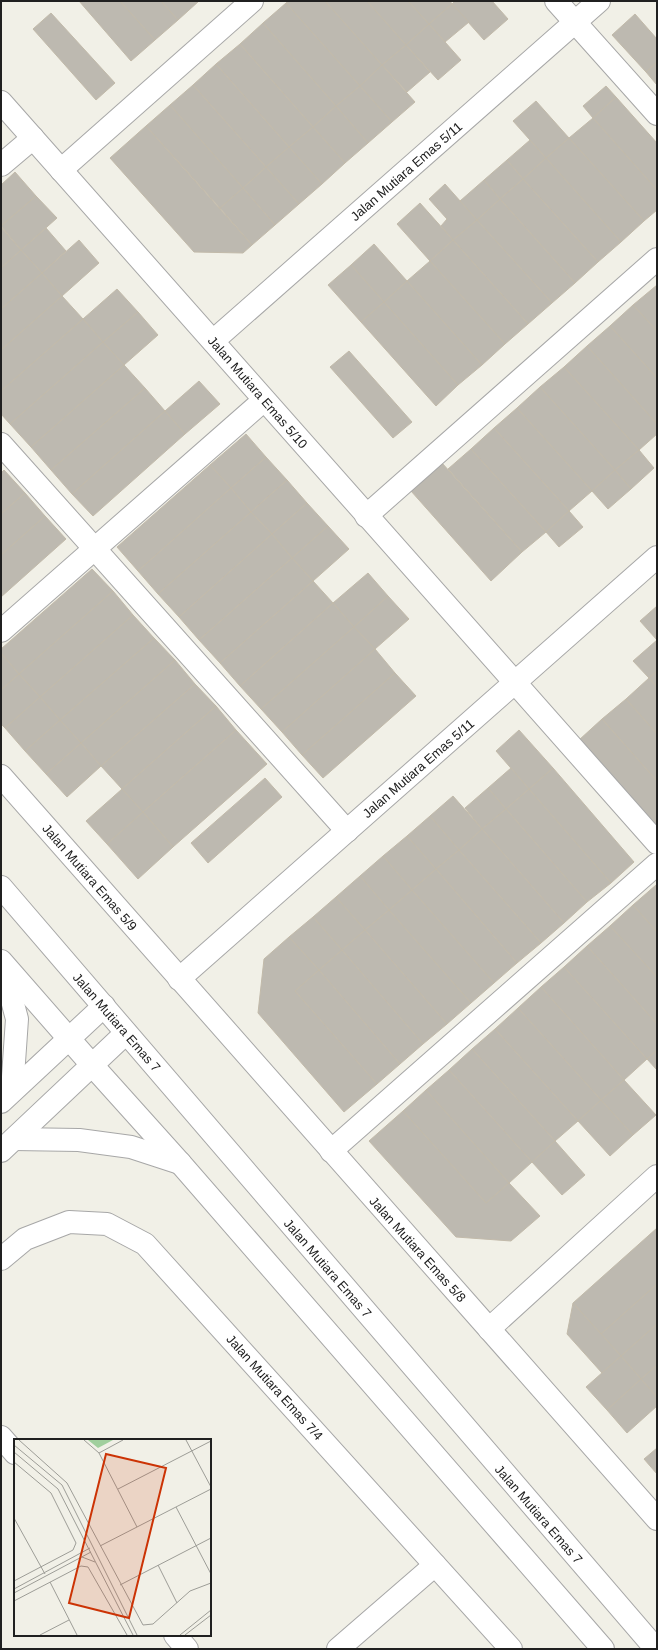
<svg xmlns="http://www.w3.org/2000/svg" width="658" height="1650" font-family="Arial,sans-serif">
<rect width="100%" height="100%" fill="#f1f0e7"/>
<!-- building -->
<g fill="#bdb9b0" stroke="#c2baaa">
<path d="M79,1H120L155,40L131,61Z"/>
<path d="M120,1H161L178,20L155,40Z"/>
<path d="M161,1H199L178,20Z"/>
<path d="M289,1H325L382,65L360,86L286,3Z"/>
<path d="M325,1H367L406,45L382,65Z"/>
<path d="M367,1H408L429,24L406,45Z"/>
<path d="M408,1H450L452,4L429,24Z"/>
<path d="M455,1H492L508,19L484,40L452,4Z"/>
<path d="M286,3L360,86L336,106L263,23Z"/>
<path d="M452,4L469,22L445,42L429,24Z"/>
<path d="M51,13L115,83L96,100L33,29Z"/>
<path d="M635,14L657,39V62L646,72L612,35Z"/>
<path d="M263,23L336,106L313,127L240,44Z"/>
<path d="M429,24L461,60L438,80L406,45Z"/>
<path d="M240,44L313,127L289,147L216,64Z"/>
<path d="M406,45L430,72L407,92L382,65Z"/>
<path d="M657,62V85L646,72Z"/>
<path d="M216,64L289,147L266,167L193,85Z"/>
<path d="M382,65L415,102L392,122L360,86Z"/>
<path d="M193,85L266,167L243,188L170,105Z"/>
<path d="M360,86L392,122L368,143L336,106Z"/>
<path d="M606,86L616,97L593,118L583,106Z"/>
<path d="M616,97L657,143V190L593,118Z"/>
<path d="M536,101L569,138L546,158L513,121Z"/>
<path d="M170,105L243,188L220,208L146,126Z"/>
<path d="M336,106L368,143L345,163L313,127Z"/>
<path d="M593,118L657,190V210L644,221L569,138Z"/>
<path d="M146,126L252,245L243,253L194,252L110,158Z"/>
<path d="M313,127L345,163L322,184L289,147Z"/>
<path d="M569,138L644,221L621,242L546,158Z"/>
<path d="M530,140L546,158L523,179L507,160Z"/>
<path d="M289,147L322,184L299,204L266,167Z"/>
<path d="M546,158L621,242L598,262L523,179Z"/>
<path d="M507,160L523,179L500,199L484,180Z"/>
<path d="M266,167L299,204L275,225L243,188Z"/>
<path d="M15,172L36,196L1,226V185Z"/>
<path d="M523,179L598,262L575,283L500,199Z"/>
<path d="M484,180L500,199L477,220L460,201Z"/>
<path d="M445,184L477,220L453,240L441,226L447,219L429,199Z"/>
<path d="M243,188L275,225L252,245L220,208Z"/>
<path d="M36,196L57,218L21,250L1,226Z"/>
<path d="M500,199L575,283L552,303L477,220Z"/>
<path d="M420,203L453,240L430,261L397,224Z"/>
<path d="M477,220L552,303L528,324L453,240Z"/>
<path d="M1,227L21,250L1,268Z"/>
<path d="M46,228L66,251L42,273L21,250Z"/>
<path d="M79,240L99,263L62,296L42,273Z"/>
<path d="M453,240L528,324L505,344L430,261Z"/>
<path d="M374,244L407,281L384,302L351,265Z"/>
<path d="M21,250L42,273L1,309V268Z"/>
<path d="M430,261L505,344L482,365L407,281Z"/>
<path d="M351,265L384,302L361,322L328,285Z"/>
<path d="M42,273L62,296L1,350V309Z"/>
<path d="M407,281L482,365L458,385L384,302Z"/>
<path d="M657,285V331L633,305Z"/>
<path d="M117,289L138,312L103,342L83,319Z"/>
<path d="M62,296L83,319L1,391V350Z"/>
<path d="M384,302L458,385L436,406L361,322Z"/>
<path d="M633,305L657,331V378L610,326Z"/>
<path d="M138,312L158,335L124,365L103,342Z"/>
<path d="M83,319L103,342L10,424L1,414V391Z"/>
<path d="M610,326L657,378V424L587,346Z"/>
<path d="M103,342L124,365L31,447L10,424Z"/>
<path d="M587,346L657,424V434L639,450L564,367Z"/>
<path d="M349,351L412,422L393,438L330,367Z"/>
<path d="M124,365L145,388L51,470L31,447Z"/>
<path d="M564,367L639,450L615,470L540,387Z"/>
<path d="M199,381L220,404L185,434L165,411Z"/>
<path d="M540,387L615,470L592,491L517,408Z"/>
<path d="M145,388L165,411L72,494L51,470Z"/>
<path d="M517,408L592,491L569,511L494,428Z"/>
<path d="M165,411L185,434L93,516L72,494Z"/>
<path d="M494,428L569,511L546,532L471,449Z"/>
<path d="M246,434L266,457L231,488L210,465Z"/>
<path d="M471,449L546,532L522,552L448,469Z"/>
<path d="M639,450L654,468L631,489L615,470Z"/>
<path d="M266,457L287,480L251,512L231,488Z"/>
<path d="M442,463L522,552L491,581L411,491Z"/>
<path d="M210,465L231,488L138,571L117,547Z"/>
<path d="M4,470L25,493L1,514V473Z"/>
<path d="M615,470L631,489L608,509L592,491Z"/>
<path d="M287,480L307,503L272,534L251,512Z"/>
<path d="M231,488L251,512L158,594L138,571Z"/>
<path d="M25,493L45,516L1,555V514Z"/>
<path d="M307,503L328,526L292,558L272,534Z"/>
<path d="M569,511L583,527L559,547L546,532Z"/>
<path d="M251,512L272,534L179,617L158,594Z"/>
<path d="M45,516L66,539L1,597V555Z"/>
<path d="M328,526L349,549L313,581L292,558Z"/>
<path d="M272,534L292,558L199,640L179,617Z"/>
<path d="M292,558L313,581L220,663L199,640Z"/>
<path d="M92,569L113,591L19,674L1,653V649Z"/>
<path d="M368,573L388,596L354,627L333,603Z"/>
<path d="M313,581L333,603L240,686L220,663Z"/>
<path d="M113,591L133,615L40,697L19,674Z"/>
<path d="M388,596L409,619L375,649L354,627Z"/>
<path d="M333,603L354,627L261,709L240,686Z"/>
<path d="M657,606V640L640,621Z"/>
<path d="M133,615L154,638L60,720L40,697Z"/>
<path d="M354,627L375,649L282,732L261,709Z"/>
<path d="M154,638L175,660L81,743L60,720Z"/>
<path d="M657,640V671L649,678L633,661Z"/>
<path d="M375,649L395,673L302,755L282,732Z"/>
<path d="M1,653L19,674L1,690Z"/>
<path d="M175,660L195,684L101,766L81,743Z"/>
<path d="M657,671V687L649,678Z"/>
<path d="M395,673L416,696L323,778L302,755Z"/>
<path d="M19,674L40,697L5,728L1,724V690Z"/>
<path d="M649,678L657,687V734L626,699Z"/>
<path d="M195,684L216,706L122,789L101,766Z"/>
<path d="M40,697L60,720L25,751L5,728Z"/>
<path d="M626,699L657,734V781L602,719Z"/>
<path d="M216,706L236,730L143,812L122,789Z"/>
<path d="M602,719L657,781V828L579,740Z"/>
<path d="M60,720L81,743L46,774L25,751Z"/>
<path d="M236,730L267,764L173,847L143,812Z"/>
<path d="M519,730L553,768L529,789L496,751Z"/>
<path d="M81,743L101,766L67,797L46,774Z"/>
<path d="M511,768L529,789L506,809L488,788Z"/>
<path d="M553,768L634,862L611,883L529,789Z"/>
<path d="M265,778L282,797L208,863L191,843Z"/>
<path d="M488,788L506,809L482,829L465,808Z"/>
<path d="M122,789L143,812L107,844L86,821Z"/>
<path d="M529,789L611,883L587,902L506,809Z"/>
<path d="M453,796L482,829L459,850L430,816Z"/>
<path d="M506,809L587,902L564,923L482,829Z"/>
<path d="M143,812L173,847L138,879L107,844Z"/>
<path d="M430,816L459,850L436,869L407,836Z"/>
<path d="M482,829L564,923L541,943L459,850Z"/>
<path d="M407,836L436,869L412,890L383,856Z"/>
<path d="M459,850L541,943L517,963L436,869Z"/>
<path d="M383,856L412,890L389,910L360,876Z"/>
<path d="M436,869L517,963L494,983L412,890Z"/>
<path d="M360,876L389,910L365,930L336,897Z"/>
<path d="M656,885L657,886V932L633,905Z"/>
<path d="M412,890L494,983L471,1003L389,910Z"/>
<path d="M336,897L365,930L342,950L313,917Z"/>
<path d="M633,905L657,932V977L610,926Z"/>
<path d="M389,910L471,1003L447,1024L365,930Z"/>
<path d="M313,917L342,950L319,970L289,937Z"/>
<path d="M610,926L657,977V1024L587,946Z"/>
<path d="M365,930L447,1024L423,1044L342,950Z"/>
<path d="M289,937L319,970L295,991L377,1084L344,1112L258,1013L264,959Z"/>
<path d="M587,946L657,1024V1050L647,1059L564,967Z"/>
<path d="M342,950L423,1044L400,1064L319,970Z"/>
<path d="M564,967L647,1059L624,1080L541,987Z"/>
<path d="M319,970L400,1064L377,1084L295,991Z"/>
<path d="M541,987L624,1080L601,1100L518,1008Z"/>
<path d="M518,1008L601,1100L578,1121L495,1029Z"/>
<path d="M495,1029L578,1121L555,1141L472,1049Z"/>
<path d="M472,1049L555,1141L532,1162L449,1070Z"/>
<path d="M657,1050V1070L647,1059Z"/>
<path d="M449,1070L532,1162L509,1183L426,1090Z"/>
<path d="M624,1080L656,1115L633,1135L601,1100Z"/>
<path d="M426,1090L509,1183L486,1203L403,1111Z"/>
<path d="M601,1100L633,1135L610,1156L578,1121Z"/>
<path d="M403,1111L486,1203L509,1183L540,1216L511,1241L456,1237L369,1141Z"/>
<path d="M555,1141L585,1175L562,1195L532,1162Z"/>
<path d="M657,1228V1284L601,1334L573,1303Z"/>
<path d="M657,1284V1324L621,1356L601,1334Z"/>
<path d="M573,1303L621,1356L602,1373L567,1334Z"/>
<path d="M657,1324V1365L641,1379L621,1356Z"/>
<path d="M621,1356L641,1379L607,1410L586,1387Z"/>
<path d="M657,1365V1397L641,1379Z"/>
<path d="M641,1379L657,1397V1406L627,1433L607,1410Z"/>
<path d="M657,1448V1474L644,1459Z"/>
</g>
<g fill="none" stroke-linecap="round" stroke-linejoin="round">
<defs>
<g id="minor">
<path d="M556,1L657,114"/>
<path d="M1,102L657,843"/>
<path d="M1,165L33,138"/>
<path d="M61,170L252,1"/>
<path d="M213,341L599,1"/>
<path d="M1,444L347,831"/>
<path d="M366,516L657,259"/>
<path d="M1,631L264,400"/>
<path d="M1,776L657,1519"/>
<path d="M1,887L656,1649"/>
<path d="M1,961L92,1065L181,1164L603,1649"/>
<path d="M3,966L17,1019L12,1091"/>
<path d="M179,979L657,557"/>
<path d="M1,1102L104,1006"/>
<path d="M14,1139L79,1140L131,1147L180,1163"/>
<path d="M1,1151L126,1033"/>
<path d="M331,1151L657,864"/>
<path d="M1,1259L25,1239L69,1222L107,1224L145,1244L511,1649"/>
<path d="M489,1329L657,1176"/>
<path d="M1,1437L15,1453"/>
<path d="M175,1635L187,1649"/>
<path d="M338,1649L435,1565"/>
</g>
</defs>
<!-- minor casing -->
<use href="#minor" stroke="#a7a7a7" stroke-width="24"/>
<!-- minor -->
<use href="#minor" stroke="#fff" stroke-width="22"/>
</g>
<g text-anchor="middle" stroke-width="3" stroke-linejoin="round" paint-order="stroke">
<!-- street labels -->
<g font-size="13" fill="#202020" stroke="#fff">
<text transform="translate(406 171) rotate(-41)" y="5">Jalan Mutiara Emas 5/11</text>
<text transform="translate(258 392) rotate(49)" y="5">Jalan Mutiara Emas 5/10</text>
<text transform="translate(418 768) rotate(-41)" y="5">Jalan Mutiara Emas 5/11</text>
<text transform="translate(90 877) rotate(49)" y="5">Jalan Mutiara Emas 5/9</text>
<text transform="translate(117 1022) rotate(49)" y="5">Jalan Mutiara Emas 7</text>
<text transform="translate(418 1249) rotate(48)" y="5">Jalan Mutiara Emas 5/8</text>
<text transform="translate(328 1268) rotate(49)" y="5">Jalan Mutiara Emas 7</text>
<text transform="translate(275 1387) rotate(48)" y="5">Jalan Mutiara Emas 7/4</text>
<text transform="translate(539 1514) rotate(49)" y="5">Jalan Mutiara Emas 7</text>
</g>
</g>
<!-- overview -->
<g transform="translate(14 1439)">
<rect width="197" height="197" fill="#f1f0e7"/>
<path d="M74,1H99L84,9Z" fill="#a0cf9d"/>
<path fill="none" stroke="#9d9d97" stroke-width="1" d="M5,1L53,44L129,186L139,185L176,152L197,144M70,1L85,14L123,88M172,1L197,48M0,6L48,46L123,196M0,13L44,50L119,196M85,14L109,1M0,23L37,54L62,104L59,111L0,142M104,50L197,2M162,68L197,135M0,79L31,135M86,107L197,50M68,118L81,123M144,126L163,164M36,143L63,196M106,146L197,99M0,150L76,109M0,154L77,113M0,162L67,127L74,128L113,196M26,196L55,181M166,196L197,171M171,196L197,176"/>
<path fill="#cc3305" fill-opacity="0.15" stroke="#cc3305" stroke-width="2" d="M92,15L152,29L115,179L55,164Z"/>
<rect width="197" height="197" fill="none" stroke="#202020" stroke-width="2"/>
</g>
<!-- border -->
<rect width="658" height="1650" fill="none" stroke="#202020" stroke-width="4"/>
</svg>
